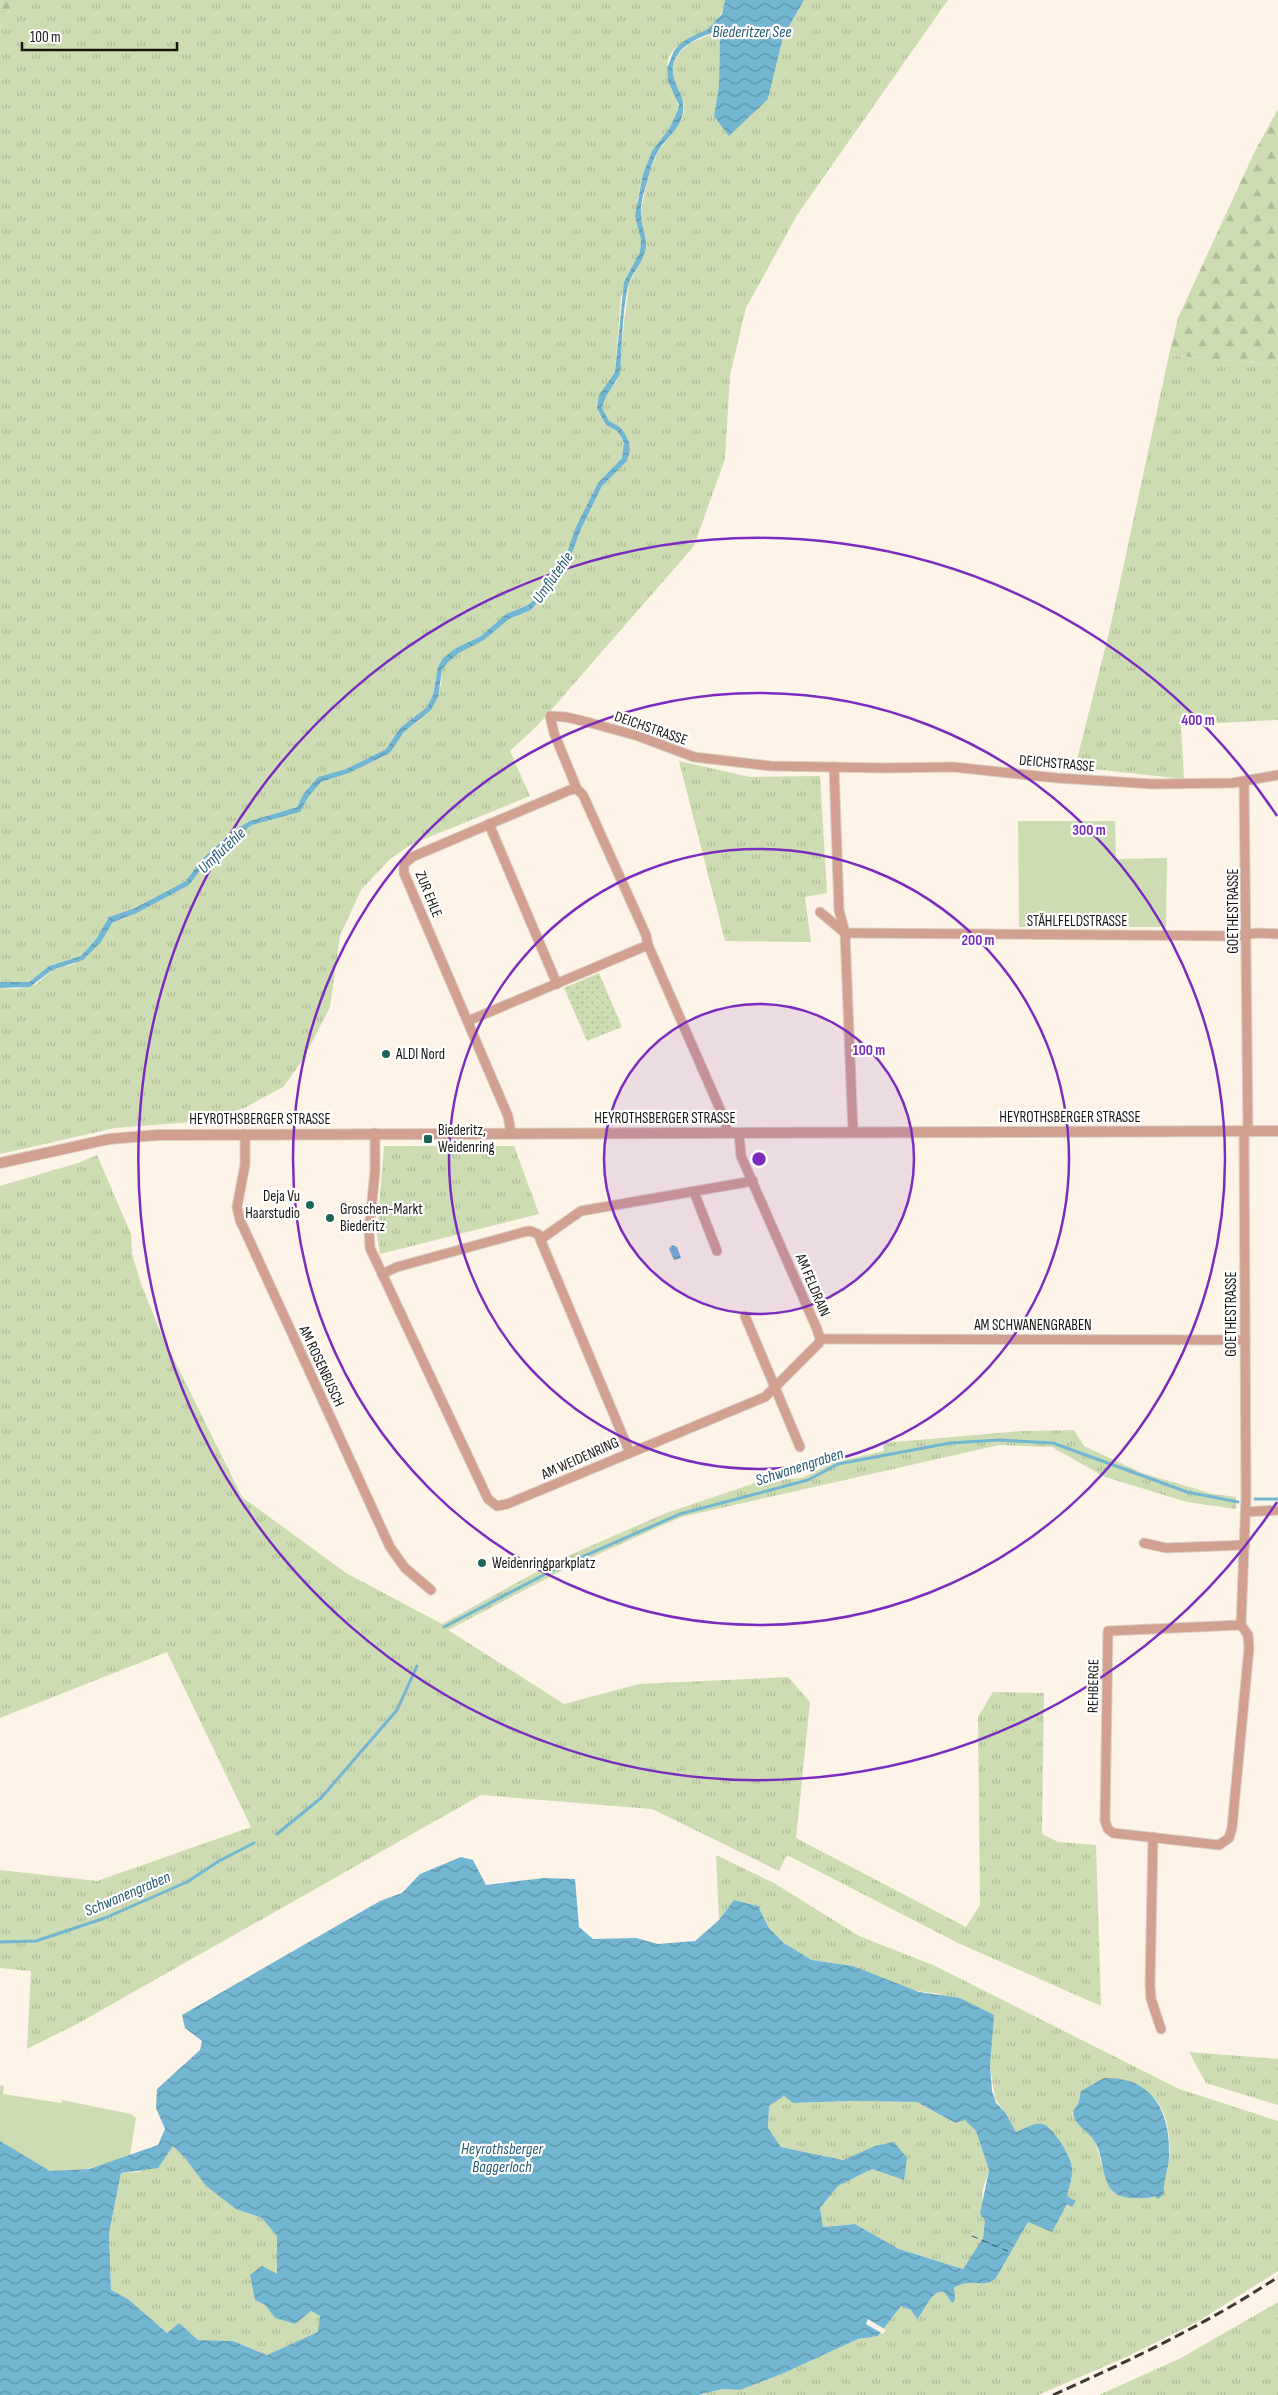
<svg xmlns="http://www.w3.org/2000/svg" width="1278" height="2395" font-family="'Sofia Sans Condensed',sans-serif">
<defs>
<pattern id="grass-tufts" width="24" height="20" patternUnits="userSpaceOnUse" patternTransform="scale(1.25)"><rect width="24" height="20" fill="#cddcb2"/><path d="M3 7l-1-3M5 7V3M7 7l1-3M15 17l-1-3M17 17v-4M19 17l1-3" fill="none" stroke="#afbc98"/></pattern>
<pattern id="forest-firs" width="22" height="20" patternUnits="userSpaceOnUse" patternTransform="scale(1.25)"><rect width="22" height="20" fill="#cddcb2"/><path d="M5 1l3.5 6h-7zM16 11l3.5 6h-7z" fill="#afbc98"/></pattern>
<pattern id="park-dots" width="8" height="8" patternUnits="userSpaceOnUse" patternTransform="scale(1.25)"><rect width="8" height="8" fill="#cddcb2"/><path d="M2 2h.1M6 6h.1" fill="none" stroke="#afbc98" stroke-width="1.8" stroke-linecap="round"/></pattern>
<pattern id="water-waves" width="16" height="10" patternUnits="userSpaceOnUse" patternTransform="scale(1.25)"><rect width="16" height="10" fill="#73b6d1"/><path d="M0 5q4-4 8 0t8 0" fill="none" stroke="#5e93a8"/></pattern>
</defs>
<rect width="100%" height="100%" fill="#fdf4e7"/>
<!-- grass -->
<g fill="url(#grass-tufts)" fill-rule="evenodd">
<path d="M15,0H725C723,12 718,22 708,29C693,39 666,45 667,68C667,82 679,96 678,110L669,129L652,151L643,174L637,201L641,239L640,252L621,296L615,372L599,395L606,425L617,431L624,443L622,458L598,483L565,558L535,599L528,605L506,614L481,636L456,648L436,676L433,695L427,707L400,728L386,749L346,769L318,777L304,793L297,807L250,821L236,829L201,860L186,881L135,908L109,917L96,939L81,956L49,966L29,982H0V28Z"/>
<path d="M804,0H948L797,215L746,308L730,375L725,459L694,546L538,725L510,751L530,796L412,844L391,858L361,890L340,936L330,1007L303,1060L283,1087L244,1108L205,1121L115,1128L0,1154V988L16,989L37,984L52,970L74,964L101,942L113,922L137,913L189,885L205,864L239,834L252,825L300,812L309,796L321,782L349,773L390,753L404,732L421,719L441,685L442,670L447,662L459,653L484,640L509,619L531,610L559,577L569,561L581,529L602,486L627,461L630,451L629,442L620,427L609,421L602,408L604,397L617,381L629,283L645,254L646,238L640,216L648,176L657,153L673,132L682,119L684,110V104L674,80L672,68L678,54L690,43L720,31L719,86L714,116L768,99L783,37Z"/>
<path d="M1169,355L1278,365V720L1181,725L1184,779L1075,767L1109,633Z"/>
<path d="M679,761L750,777L820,776L827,893L805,897L811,942L725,941Z"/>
<path d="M384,1146H514L539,1214L380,1254L377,1234Z"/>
<path d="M97,1155L131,1234L132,1254L141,1284L161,1333L242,1497L346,1573L442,1624L556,1561L666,1513L761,1481L802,1478L834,1462L884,1451L883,1443L1022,1431L1074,1430L1084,1446L1142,1473L1213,1494L1236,1497V1509L1187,1502L1105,1477L1052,1447L999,1445L681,1517L561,1571L448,1630L564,1704L639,1684L788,1677L810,1702L796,1838L966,1927L980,1905L978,1717L993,1692L1044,1693L1042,1834L1058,1842L1096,1845L1101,2006L958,1943L787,1855L779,1871L652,1809L481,1795L77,2024L27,2049L31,1971L0,1968V1870L97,1881L251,1827L167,1652L0,1718V1186L78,1163Z"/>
<path d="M716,1855L774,1883L859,1936L933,1965L1179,2089L1278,2121V2271L1197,2322L1124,2358L1038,2395H699L723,2389L740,2390L784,2373L858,2339L878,2336L901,2306L911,2310L917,2319C927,2311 929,2290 944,2292L950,2301L955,2300L953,2291C960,2277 978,2283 991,2282L996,2278L1028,2222L1067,2196C1069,2188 1072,2179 1072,2172C1071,2152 1055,2132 1039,2124L1016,2132L1005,2112L995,2099L990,2065L940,1994L910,1990L853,1966L812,1960L784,1943L769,1928L758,1906L734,1900L719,1920ZM1140,2086C1150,2093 1158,2100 1163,2112C1173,2132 1173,2183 1153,2197H1122L1105,2176L1095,2141L1076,2121L1072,2113L1078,2104L1079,2097Z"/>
<path d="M1189,2052L1278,2059V2105L1206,2083Z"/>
<path d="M784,2096L793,2103L850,2101L917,2102L954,2123L965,2119L976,2131L989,2170L982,2192L985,2220L983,2238L963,2269L899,2249L855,2224L823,2227L820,2208L838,2186L872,2169L904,2180L875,2146L844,2160L781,2147L768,2128L769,2106Z"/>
<path d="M173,2146L236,2209L262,2218L277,2236V2274L255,2300L265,2305L275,2318L295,2324L310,2311L320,2316L319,2332L267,2355L233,2341L198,2340L179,2323L167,2333L128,2299L111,2290L109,2233L121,2173L139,2172Z"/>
<path d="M1278,2302V2395H1099L1181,2358Z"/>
</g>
<!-- forest -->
<g fill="url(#forest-firs)">
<path d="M0,0H15L0,28Z"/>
<path d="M1278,109V365L1169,355L1178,318L1254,153Z"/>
</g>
<!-- park -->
<path fill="url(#park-dots)" d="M599,973L622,1027L587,1041L564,988Z"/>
<!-- garden -->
<g fill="#cddcb2">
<path d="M1018,821H1115L1116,859L1167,858L1166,927H1019Z"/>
<path d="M0,2085L4,2086L3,2094L61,2103L62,2100L131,2114L136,2118L130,2155C109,2163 73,2176 50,2171C35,2168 13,2150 0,2141Z"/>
</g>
<!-- water -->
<g fill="url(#water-waves)" fill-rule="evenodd">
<path d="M725,0H804L783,37L768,99L729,136L714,116L719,86L720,31C706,34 686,42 678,54C662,78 687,91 683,112C681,129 665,138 657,153C653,160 650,170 648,178C645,189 640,203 641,215C641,228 649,238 645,252C642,264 631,274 628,286C622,314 622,344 620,373C615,386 605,393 602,408L609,421L620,427L625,434L629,442L630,451L627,461L602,486L581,529L569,561L559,577L531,610L509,619L484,640L459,653L448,662L442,670L438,697L431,710L404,732L390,753L349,773L321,782L309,796L300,812L252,825L239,834L205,864L189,885L137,913L113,922L101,942L83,960L52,970L30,987L0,988V982H29L49,966L81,956L96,939L109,917L135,908L186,881L201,860L236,829L250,821L297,807L304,793L318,777L346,769L386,749L400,728L427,707L433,695L438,667L443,658L456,648L481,636L506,614L528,605L535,599L565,558L576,527L598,483L622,458L624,443L621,437L617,431L606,425L597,408L599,395L615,372L624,282L640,252L641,239L635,216L643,174L652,151L669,129L678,110L679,105L668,81L667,68L674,51L679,45L687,39L708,29L722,14Z"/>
<path d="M672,1245L677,1247L681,1258L674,1260L669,1249Z"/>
<path d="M461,1857L473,1860L486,1885L544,1878L575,1879L579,1927L593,1939L636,1938L658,1944L695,1941L719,1920L734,1900L758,1906L769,1928L784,1943L812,1960L853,1966L919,1992L960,1998L994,2015L990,2065L992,2091L996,2103L1005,2112L1016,2132C1024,2129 1034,2122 1042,2124C1053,2126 1072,2158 1072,2168C1073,2177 1069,2187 1067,2196L1076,2201L1072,2207L1067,2204L1052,2232L1028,2222L996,2278C984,2290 970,2276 954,2288L955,2300L952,2303L944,2292C930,2290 926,2311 917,2319L911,2310L901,2306L878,2336L858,2339L784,2373L740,2390L723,2389L698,2395H0V2141L50,2171L89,2169L158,2145L165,2129L156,2108L157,2089L200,2050L202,2041L185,2028L182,2015L380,1901L402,1893L420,1874ZM784,2096L793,2103L850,2101L917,2102L955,2123L965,2120L976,2131L989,2170L980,2214L985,2220L983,2238L963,2269L899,2249L855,2224L823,2227L820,2208L838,2186L872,2169L904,2180L907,2158L894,2142L875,2146L843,2160L781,2147L768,2128L769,2106ZM173,2146L186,2159L206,2186L236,2209L262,2218L277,2236V2274L262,2266L250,2275L255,2300L265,2305L275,2318L295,2324L311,2311L320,2316L318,2332L267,2355L233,2341L198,2340L179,2323L167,2333L128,2299L111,2290L109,2233L121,2173L158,2168Z"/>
<path d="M1104,2078C1153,2076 1171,2113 1169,2157C1169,2169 1162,2184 1164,2194L1158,2199L1155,2196C1148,2199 1140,2198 1132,2198C1098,2197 1107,2162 1095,2142C1089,2131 1073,2125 1073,2111L1078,2104L1081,2091Z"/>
</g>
<!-- pier -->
<path fill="#fdf4e7" d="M868,2319L886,2330L883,2334L866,2324Z"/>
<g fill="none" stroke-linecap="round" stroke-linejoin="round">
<!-- stream -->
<g stroke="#73b6d1" stroke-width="3">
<path d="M1255,1499H1278"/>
<path d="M444,1627L559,1567L680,1514L808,1480L838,1464L950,1443L999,1440L1053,1443L1187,1492L1238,1502"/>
<path d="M277,1834L321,1798L397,1710L417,1666"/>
<path d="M0,1942L36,1941L105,1918L187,1882L219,1861L254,1843"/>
</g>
<!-- ferry -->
<path stroke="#265c70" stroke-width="1" stroke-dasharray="6 5" stroke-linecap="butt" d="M972,2236L1010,2252"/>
<defs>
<g id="minor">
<path d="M834,767L839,910L845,933L853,1132"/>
<path d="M1244,782L1248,1131"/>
<path d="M489,824L557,984"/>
<path d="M820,912L845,933"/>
<path d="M845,933L1235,936L1257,933L1278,934"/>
<path d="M468,1021L648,945"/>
<path d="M726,1132V1123L720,1109L648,945L646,935L583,795L577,789L554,733L550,716L566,717L591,723L638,736L694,757L771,766L884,768L953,767L1057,778L1153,784L1232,783L1278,775"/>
<path d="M375,1133V1171L369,1230L370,1248L488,1499L497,1506L507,1504L765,1397L819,1343L820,1339L817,1329L741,1156L739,1133"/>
<path d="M511,1133L508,1116L404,873V864L412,857L570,790L577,789"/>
<path d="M245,1134V1165L237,1207L240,1220L390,1547L405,1568L431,1590"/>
<path d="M694,1192L717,1251"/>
<path d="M541,1239L581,1211L753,1181"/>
<path d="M382,1274L397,1267L524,1232L530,1231L538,1234L630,1453"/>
<path d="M745,1316L800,1447"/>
<path d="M820,1339L1245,1340"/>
<path d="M1246,1512L1278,1510"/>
<path d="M1144,1543L1166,1548L1245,1545"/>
<path d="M1241,1625L1108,1631L1105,1821L1108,1829L1113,1833L1219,1845L1229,1838L1232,1828L1249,1648L1248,1635L1241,1625L1246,1497L1244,1131"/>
<path d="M1153,1837L1150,1985L1151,1999L1161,2029"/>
</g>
<path id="tertiary" d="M0,1163L109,1139L157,1135L1278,1131"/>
</defs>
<!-- minor casing -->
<use href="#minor" stroke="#d9d0c5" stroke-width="11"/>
<!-- tertiary casing -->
<use href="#tertiary" stroke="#d9d0c5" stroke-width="12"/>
<!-- minor -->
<use href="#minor" stroke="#d1a091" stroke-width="9"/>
<!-- tertiary -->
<use href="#tertiary" stroke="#d1a091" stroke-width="10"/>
<!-- rail -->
<path stroke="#3d3934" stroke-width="3" stroke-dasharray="10 5" stroke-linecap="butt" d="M1053,2395C1131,2360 1207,2324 1278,2277"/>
</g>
<!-- distance rings -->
<circle cx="759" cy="1159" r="155" fill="#7b2cbf" fill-opacity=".12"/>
<g fill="none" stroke="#7b2cbf" stroke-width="2.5">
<circle cx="759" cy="1159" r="155"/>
<circle cx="759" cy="1159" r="310"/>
<circle cx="759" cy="1159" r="466"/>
<path d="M1277 1502A621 621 0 1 1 1277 816"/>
</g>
<!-- markers -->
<g fill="#1f665a" stroke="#fff" stroke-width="2">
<circle cx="386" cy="1054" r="5"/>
<rect x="423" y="1134" width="10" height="10" rx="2.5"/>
<circle cx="310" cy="1205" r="5"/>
<circle cx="330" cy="1218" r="5"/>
<circle cx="482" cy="1563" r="5"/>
</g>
<g text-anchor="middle" stroke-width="4.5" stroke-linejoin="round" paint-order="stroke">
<!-- street labels -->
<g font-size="15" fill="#191612" stroke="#fff">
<text transform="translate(651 728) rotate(19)" y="5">DEICHSTRASSE</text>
<text transform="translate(1057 763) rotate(5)" y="5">DEICHSTRASSE</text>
<text transform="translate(429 894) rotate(68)" y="5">ZUR EHLE</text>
<text transform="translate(1233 911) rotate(-90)" y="5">GOETHESTRASSE</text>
<text x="1077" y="926">STÄHLFELDSTRASSE</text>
<text x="1070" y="1122">HEYROTHSBERGER STRASSE</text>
<text x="665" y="1123">HEYROTHSBERGER STRASSE</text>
<text x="260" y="1124">HEYROTHSBERGER STRASSE</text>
<text transform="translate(813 1285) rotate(67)" y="5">AM FELDRAIN</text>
<text transform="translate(1231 1314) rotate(-90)" y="5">GOETHESTRASSE</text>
<text x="1033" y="1330">AM SCHWANENGRABEN</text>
<text transform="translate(322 1366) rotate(65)" y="5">AM ROSENBUSCH</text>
<text transform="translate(580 1458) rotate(-24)" y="5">AM WEIDENRING</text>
<text transform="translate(1093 1686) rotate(-89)" y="5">REHBERGE</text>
</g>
<!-- poi labels -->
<g font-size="15" fill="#191612" stroke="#fff" text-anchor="start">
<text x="396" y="1059">ALDI Nord</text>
<text x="438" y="1135">Biederitz,<tspan x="438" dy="17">Weidenring</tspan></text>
<text x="300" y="1201" text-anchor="end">Deja Vu<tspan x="300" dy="17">Haarstudio</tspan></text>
<text x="340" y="1214">Groschen-Markt<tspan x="340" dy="17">Biederitz</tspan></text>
<text x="492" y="1568">Weidenringparkplatz</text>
</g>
<!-- water labels -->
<g font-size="16" font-style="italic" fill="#265c70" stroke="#fff">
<text x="752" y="37">Biederitzer See</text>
<text transform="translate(552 577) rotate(-55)" y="6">Umflutehle</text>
<text transform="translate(221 850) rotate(-43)" y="6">Umflutehle</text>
<text transform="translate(799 1466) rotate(-18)" y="6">Schwanengraben</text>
<text transform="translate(127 1893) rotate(-23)" y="6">Schwanengraben</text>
<text x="502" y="2154">Heyrothsberger<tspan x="502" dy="18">Baggerloch</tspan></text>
</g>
</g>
<circle cx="759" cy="1159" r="8" fill="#7b2cbf" stroke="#fff" stroke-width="2.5"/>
<g font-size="15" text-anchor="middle" font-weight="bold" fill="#7b2cbf" stroke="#fff" stroke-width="4.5" stroke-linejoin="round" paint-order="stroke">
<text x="1198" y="725">400 m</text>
<text x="1089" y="835">300 m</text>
<text x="978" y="945">200 m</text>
<text x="869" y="1055">100 m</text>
</g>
<!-- scale -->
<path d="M22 42v8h155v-8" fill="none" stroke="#191612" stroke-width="2.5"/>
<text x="30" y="42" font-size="15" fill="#191612" stroke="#ffffff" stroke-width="4" paint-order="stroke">100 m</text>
</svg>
